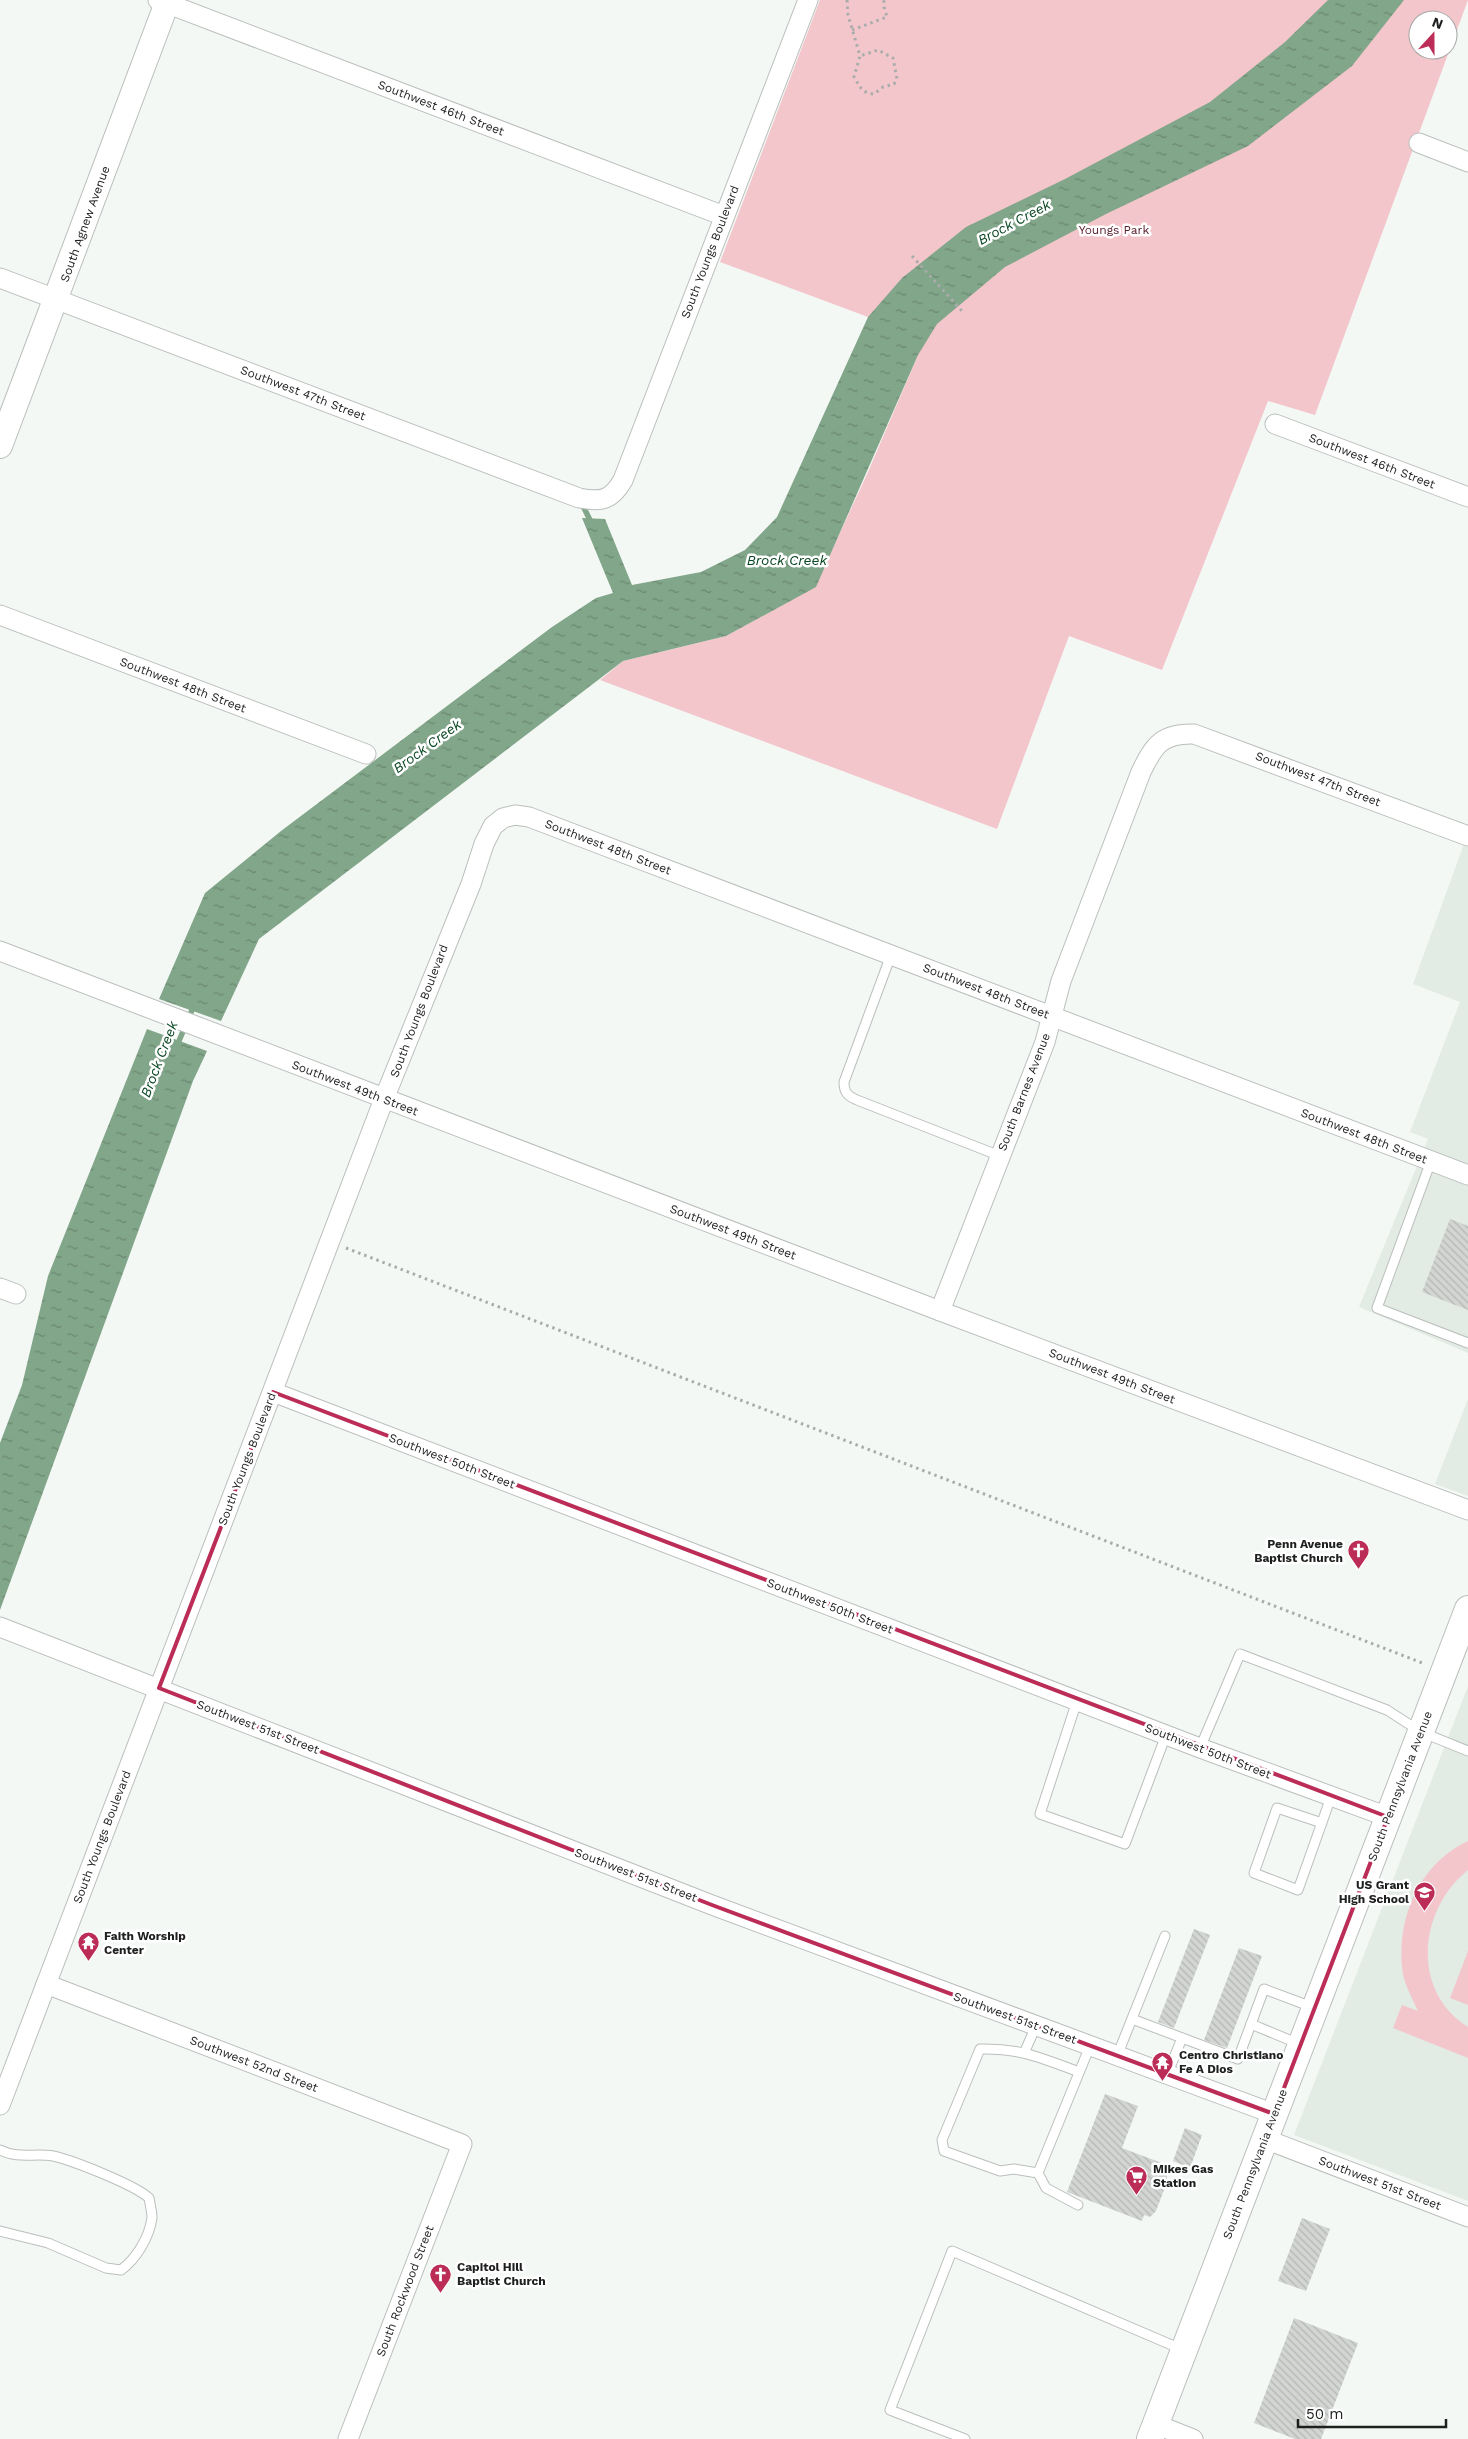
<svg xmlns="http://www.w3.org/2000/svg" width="1468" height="2439" font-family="'Work Sans',sans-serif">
<defs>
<pattern id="water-ripples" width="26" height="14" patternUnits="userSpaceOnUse" patternTransform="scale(1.25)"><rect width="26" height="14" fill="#82a68a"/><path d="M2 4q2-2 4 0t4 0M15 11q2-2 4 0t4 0" fill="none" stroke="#6a8770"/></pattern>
<pattern id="building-back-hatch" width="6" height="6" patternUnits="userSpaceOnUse" patternTransform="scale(1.25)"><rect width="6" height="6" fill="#d2d5d2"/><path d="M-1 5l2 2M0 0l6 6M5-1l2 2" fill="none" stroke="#b4b7b4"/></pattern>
</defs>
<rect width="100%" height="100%" fill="#f4f8f5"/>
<!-- built -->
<g fill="#e2ece4">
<path d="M1468,833V1353L1359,1307L1428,1139L1410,1132L1460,1002L1413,984Z"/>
<path d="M1468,1399V1496L1435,1484Z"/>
<path d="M1468,1686V2201L1294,2135Z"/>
</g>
<!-- green -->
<g fill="#f3c6cc" fill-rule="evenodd">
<path d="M820,0H1468L1315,415L1268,401L1162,670L1069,636L997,829L600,680L623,661L726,636L815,587L868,472L918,355L868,317L720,262ZM1418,20H1448V50H1418Z"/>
<path d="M1468,1841V1870C1419,1909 1410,1991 1468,2027V2058L1393,2028L1402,2005L1418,2011C1412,1998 1403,1982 1402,1967C1397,1917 1420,1863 1468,1841Z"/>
<path d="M1468,1951V2005L1450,1998Z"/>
</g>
<!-- water -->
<g fill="url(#water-ripples)">
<path d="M1328,0H1404L1352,66L1248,146L1106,214L1005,267L937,324L918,355L816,587L726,636L623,661L259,939L221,1021L159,999L205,893L281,831L552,627L596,598L613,593L582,518L605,519L632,585L701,572L745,550L777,517L868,317L902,278L966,227L1065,179L1210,102L1285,42Z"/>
<path d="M147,1029L207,1051L193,1081L0,1610V1443L22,1385L48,1276Z"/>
</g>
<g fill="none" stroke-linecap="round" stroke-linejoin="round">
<!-- stream -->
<g stroke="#82a68a" stroke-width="5.5">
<path d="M584,508L592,524"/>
<path d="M176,1048L195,1003"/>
</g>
</g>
<!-- building -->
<g fill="url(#building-back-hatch)">
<path d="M1450,1219L1468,1226V1310L1422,1292Z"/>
<path d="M1194,1929L1210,1935L1174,2028L1158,2022Z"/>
<path d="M1239,1948L1262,1956L1227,2048L1204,2040Z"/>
<path d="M1105,2094L1138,2106L1122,2148L1167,2165V2182L1156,2211L1150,2217L1144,2215L1142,2221L1067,2192Z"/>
<path d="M1185,2128L1202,2135L1190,2168L1173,2161Z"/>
<path d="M1302,2218L1330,2229L1306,2291L1278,2281Z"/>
<path d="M1294,2318L1358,2343L1321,2439H1295L1254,2423Z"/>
</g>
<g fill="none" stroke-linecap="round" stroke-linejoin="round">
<defs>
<g id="service">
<path d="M891,955L844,1082C844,1093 848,1096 857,1100L1000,1156"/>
<path d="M1431,1161L1377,1308L1468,1343"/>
<path d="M1077,1701L1040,1814L1125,1844L1166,1735"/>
<path d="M1200,1748L1240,1654L1387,1710L1421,1732L1468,1751"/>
<path d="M1322,1823L1277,1808L1254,1873L1298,1890L1331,1797"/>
<path d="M1132,2019L1238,2059L1264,1989L1312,2007"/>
<path d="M1251,2024L1299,2044"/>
<path d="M1025,2051L1036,2026"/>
<path d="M1117,2056L1165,1936"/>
<path d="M1079,2072C1042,2058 1020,2048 980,2049L942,2140L944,2151L1000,2171L1014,2169L1038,2173L1090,2046"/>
<path d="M1167,2075L1182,2038"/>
<path d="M0,2150C18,2159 34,2153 53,2156C72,2160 135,2185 149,2198C150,2204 152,2212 152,2218C149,2238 136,2259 121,2270L106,2268L48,2243L0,2231"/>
<path d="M1038,2173L1046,2188L1078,2205"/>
<path d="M965,2439L890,2410L952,2251L1181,2349"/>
</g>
<g id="minor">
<path d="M158,0L724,216"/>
<path d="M1419,143L1468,162"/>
<path d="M0,278L579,498C601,502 611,501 623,480L808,0"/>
<path d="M1275,424L1468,497"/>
<path d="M0,615L366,754"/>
<path d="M0,951L940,1311L1468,1510"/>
<path d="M0,1288L16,1294"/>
<path d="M940,1311L1045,1042L1061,981L1141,772C1154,745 1162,733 1194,734L1468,836"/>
<path d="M273,1392L1200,1748L1388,1817"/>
<path d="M0,1627L712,1905L1274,2114"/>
<path d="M46,1984L462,2144L348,2439"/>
<path d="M0,2105L384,1099L471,884L484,844L493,826L503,818L515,815L529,817L1468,1175"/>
<path d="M1265,2139L1468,2217"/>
<path d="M1155,2424L1193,2439"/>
</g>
<path id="tertiary" d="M0,446L168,0"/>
<path id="secondary" d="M1150,2439L1468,1609"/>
</defs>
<!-- service casing -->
<use href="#service" stroke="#bbbfbc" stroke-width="11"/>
<!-- minor casing -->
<use href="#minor" stroke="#bbbfbc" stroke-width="21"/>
<!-- tertiary casing -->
<use href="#tertiary" stroke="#bbbfbc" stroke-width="26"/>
<!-- secondary casing -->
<use href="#secondary" stroke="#bbbfbc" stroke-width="28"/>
<!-- path -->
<g stroke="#a9acaa" stroke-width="3" stroke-dasharray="2.5 4" stroke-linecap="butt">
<path d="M847,0L848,15L860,56L854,77C860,87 862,93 874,94L883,87L894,84L897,79L893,58L878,50L860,56"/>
<path d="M852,30L887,17L884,7V0"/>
<path d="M912,256L962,311"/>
<path d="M346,1248L1425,1664"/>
</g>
<!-- service -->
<use href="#service" stroke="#fff" stroke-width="9"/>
<!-- minor -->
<use href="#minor" stroke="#fff" stroke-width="19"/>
<!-- tertiary -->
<use href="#tertiary" stroke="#fff" stroke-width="24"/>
<!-- secondary -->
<use href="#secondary" stroke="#fff" stroke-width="26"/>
</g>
<!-- marked area -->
<path fill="none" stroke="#bb2c56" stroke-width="4" stroke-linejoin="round" d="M273,1392L1388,1817L1274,2114L712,1905L159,1688Z"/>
<!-- icons -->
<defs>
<symbol id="church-pin" viewBox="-11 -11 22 30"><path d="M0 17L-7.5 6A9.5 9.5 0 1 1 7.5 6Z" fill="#bb2c56" stroke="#fff"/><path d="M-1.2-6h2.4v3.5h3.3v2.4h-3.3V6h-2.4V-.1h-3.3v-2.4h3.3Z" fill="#fff"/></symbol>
<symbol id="school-pin" viewBox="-11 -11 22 30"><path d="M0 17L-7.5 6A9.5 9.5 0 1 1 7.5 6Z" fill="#bb2c56" stroke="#fff"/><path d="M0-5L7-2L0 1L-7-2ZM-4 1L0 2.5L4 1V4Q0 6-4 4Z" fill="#fff"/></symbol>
<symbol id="temple-pin" viewBox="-11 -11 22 30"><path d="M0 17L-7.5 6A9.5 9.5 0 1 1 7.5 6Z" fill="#bb2c56" stroke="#fff"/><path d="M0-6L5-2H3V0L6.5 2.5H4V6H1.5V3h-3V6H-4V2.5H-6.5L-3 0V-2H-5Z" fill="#fff"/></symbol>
<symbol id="supermarket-pin" viewBox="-11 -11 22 30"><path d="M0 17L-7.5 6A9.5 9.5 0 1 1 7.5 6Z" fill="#bb2c56" stroke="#fff"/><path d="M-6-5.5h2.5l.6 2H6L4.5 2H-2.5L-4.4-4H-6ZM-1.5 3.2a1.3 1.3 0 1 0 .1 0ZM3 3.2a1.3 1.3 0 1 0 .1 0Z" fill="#fff"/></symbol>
</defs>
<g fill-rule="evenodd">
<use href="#church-pin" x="1346" y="1538" width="25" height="34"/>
<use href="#school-pin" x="1412" y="1880" width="25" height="34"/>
<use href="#temple-pin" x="76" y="1930" width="25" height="34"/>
<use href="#temple-pin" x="1150" y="2050" width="25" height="34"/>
<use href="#supermarket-pin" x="1124" y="2164" width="25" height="34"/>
<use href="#church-pin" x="428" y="2262" width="25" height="34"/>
</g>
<g text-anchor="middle" stroke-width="5" stroke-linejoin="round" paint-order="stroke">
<!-- street labels -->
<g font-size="12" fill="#1e201f" stroke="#fff">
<text transform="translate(441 108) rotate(21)" y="4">Southwest 46th Street</text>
<text transform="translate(85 224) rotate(-70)" y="4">South Agnew Avenue</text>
<text transform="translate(710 252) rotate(-69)" y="4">South Youngs Boulevard</text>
<text transform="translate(303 393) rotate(21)" y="4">Southwest 47th Street</text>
<text transform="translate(1372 461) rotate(21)" y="4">Southwest 46th Street</text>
<text transform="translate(183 685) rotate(21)" y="4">Southwest 48th Street</text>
<text transform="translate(1318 779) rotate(21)" y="4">Southwest 47th Street</text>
<text transform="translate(608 847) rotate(21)" y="4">Southwest 48th Street</text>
<text transform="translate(986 991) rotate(21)" y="4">Southwest 48th Street</text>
<text transform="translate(419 1011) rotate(-69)" y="4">South Youngs Boulevard</text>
<text transform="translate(355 1088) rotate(21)" y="4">Southwest 49th Street</text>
<text transform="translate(1024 1092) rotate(-69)" y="4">South Barnes Avenue</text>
<text transform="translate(1364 1136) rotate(21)" y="4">Southwest 48th Street</text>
<text transform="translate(733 1232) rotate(21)" y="4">Southwest 49th Street</text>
<text transform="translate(1112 1376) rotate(21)" y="4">Southwest 49th Street</text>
<text transform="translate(247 1459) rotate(-69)" y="4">South Youngs Boulevard</text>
<text transform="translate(452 1461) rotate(21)" y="4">Southwest 50th Street</text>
<text transform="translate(830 1606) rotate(21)" y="4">Southwest 50th Street</text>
<text transform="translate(258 1727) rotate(21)" y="4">Southwest 51st Street</text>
<text transform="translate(1208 1751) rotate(21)" y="4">Southwest 50th Street</text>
<text transform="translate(1400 1786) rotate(-69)" y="4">South Pennsylvania Avenue</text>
<text transform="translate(102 1837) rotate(-69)" y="4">South Youngs Boulevard</text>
<text transform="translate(636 1875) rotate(21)" y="4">Southwest 51st Street</text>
<text transform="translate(1015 2018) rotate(20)" y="4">Southwest 51st Street</text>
<text transform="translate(254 2064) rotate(21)" y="4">Southwest 52nd Street</text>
<text transform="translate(1255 2164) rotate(-69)" y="4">South Pennsylvania Avenue</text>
<text transform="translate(1380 2183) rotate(21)" y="4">Southwest 51st Street</text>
<text transform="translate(405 2291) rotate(-69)" y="4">South Rockwood Street</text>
</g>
<!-- park labels -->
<g font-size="12" fill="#5c212e" stroke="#fff">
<text x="1114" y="234">Youngs Park</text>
</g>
<!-- poi labels -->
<g font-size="12" font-weight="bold" fill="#1e201f" stroke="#fff" text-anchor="start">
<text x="1343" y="1548" text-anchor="end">Penn Avenue<tspan x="1343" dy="14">Baptist Church</tspan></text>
<text x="1409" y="1889" text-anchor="end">US Grant<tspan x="1409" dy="14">High School</tspan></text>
<text x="104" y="1940">Faith Worship<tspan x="104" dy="14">Center</tspan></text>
<text x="1179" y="2059">Centro Christiano<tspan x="1179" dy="14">Fe A Dios</tspan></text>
<text x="1153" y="2173">Mikes Gas<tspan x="1153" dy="14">Station</tspan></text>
<text x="457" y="2271">Capitol Hill<tspan x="457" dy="14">Baptist Church</tspan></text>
</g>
<!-- water labels -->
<g font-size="14" font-style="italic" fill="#084621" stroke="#fff">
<text transform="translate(1014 222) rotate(-28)" y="5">Brock Creek</text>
<text x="787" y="565">Brock Creek</text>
<text transform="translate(427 746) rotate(-36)" y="5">Brock Creek</text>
<text transform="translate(159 1059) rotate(-69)" y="5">Brock Creek</text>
</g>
</g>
<!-- north arrow -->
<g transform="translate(1433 35) rotate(21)"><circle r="24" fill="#ffffff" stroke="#a5a6a5"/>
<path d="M0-4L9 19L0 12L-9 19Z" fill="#bb2c56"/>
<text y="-8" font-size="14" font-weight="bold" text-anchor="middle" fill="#1e201f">N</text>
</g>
<!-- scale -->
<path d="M1298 2419v8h148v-8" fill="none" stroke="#1e201f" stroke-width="2.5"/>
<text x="1306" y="2419" font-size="15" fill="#1e201f" stroke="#ffffff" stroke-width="4" paint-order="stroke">50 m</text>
</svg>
